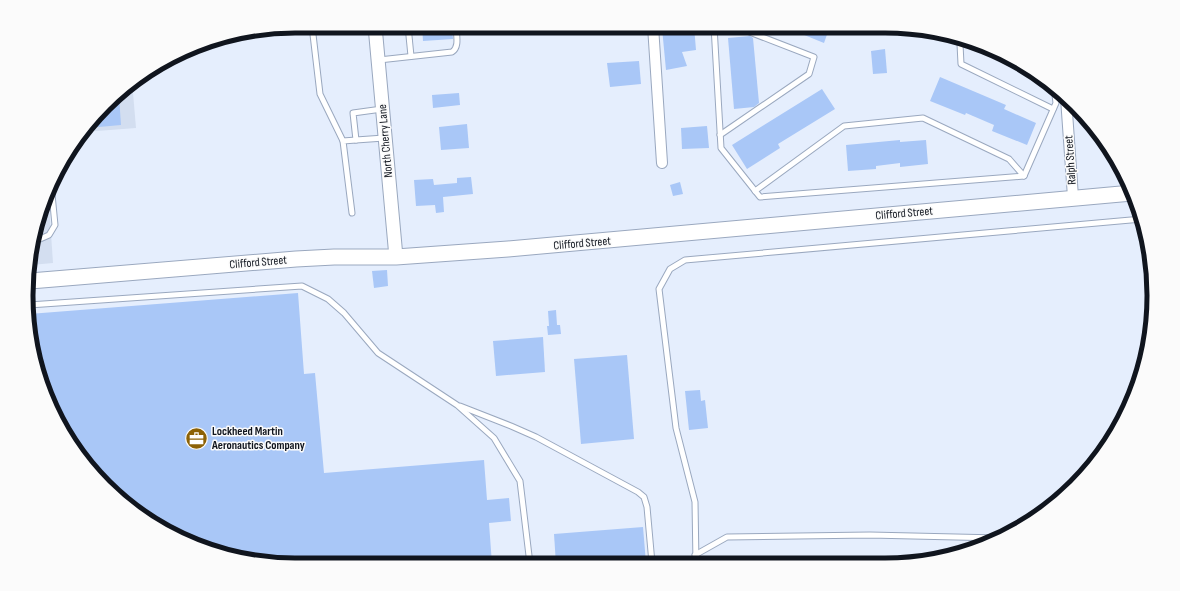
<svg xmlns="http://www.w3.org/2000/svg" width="1180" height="591" font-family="'Sofia Sans Condensed',sans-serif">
<rect width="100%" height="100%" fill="#e5eefd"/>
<!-- built -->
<g fill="#d3def0">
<path d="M132,81L136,128L84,132L131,82Z"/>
<path d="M48,189L53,263L31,265V243Z"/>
</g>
<!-- building -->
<g fill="#a9c7f7">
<path d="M422,26H452L453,39L423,41Z"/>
<path d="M686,26H694L696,50L682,52L687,66L666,70L662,28Z"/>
<path d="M782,26H830L824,43Z"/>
<path d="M750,36L753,38L759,103L754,107L734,109L728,38Z"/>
<path d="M885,49L887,73L873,74L871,51Z"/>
<path d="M639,61L641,84L610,87L607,63Z"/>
<path d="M940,77L1006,105L1004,109L1036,123L1027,145L992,131L994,125L966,113L965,115L930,101Z"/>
<path d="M822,89L835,109L778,144L780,148L747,169L732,145Z"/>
<path d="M459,93L460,105L433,108L432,95Z"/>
<path d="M119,95L121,125L88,128Z"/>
<path d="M467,124L469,148L441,150L439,127Z"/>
<path d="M707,126L709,148L682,149L681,128Z"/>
<path d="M900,140V142L926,140L928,164L900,167V163L876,166V169L848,171L846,145Z"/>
<path d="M471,177L473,194L443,197L444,212L436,213L435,205L416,206L414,180L433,179L434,185L457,183V178Z"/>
<path d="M680,182L683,194L673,196L670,185Z"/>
<path d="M387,270L388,286L374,288L372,271Z"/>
<path d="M298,293L304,374L315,373L324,473L484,460L487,500L509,498L511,521L489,523L492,564H278L226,556L177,537L105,486L54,415L28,331L29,314Z"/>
<path d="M556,310L557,325H560L561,334L548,335L547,326H549L548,311Z"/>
<path d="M543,337L545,372L496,376L493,341Z"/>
<path d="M627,355L634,439L581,444L574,359Z"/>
<path d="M700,390L701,401L705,400L708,428L689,430L685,391Z"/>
<path d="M643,527L646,563L556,564L554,534Z"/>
</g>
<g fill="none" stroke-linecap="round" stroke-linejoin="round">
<defs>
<g id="service">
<path d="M312,26L320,94L343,141"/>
<path d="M408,26L411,56"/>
<path d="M714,26L721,148L760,197L1024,176L1056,103L1054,87"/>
<path d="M376,29L403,26"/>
<path d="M966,40L960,44L961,64L1053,109"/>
<path d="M379,60L452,52C460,47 456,34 456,26"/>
<path d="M382,109L353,113L356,140L384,138"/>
<path d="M720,135L809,74L814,57L734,26"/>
<path d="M755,191L844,126L923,118L1009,159L1024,176"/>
<path d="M352,213L343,141L356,140"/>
<path d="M32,239H40L49,235L55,225L51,184"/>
<path d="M29,305L302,286L328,299L344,313L378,353L457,405L494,438L520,481L530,564"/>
<path d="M460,406L511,426L536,437L638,492L644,497L647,507L652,563"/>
<path d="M695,555L727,537L870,535L999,538"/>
<path d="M696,563L695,502L676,428L659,289L670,269L685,260L1142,219"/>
</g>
<g id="minor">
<path d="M653,26L662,163"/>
<path d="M1066,98L1073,197"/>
</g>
<path id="tertiary" d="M375,26L396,257"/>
<path id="secondary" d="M30,281L296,259L334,257H396L508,249L1132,193"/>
</defs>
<!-- service casing -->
<use href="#service" stroke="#9aa8bf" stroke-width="7"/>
<!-- minor casing -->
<use href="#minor" stroke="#9aa8bf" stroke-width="12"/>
<!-- tertiary casing -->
<use href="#tertiary" stroke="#9aa8bf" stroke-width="15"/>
<!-- secondary casing -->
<use href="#secondary" stroke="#9aa8bf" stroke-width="17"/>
<!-- service -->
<use href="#service" stroke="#fff" stroke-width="5"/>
<!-- minor -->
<use href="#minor" stroke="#fff" stroke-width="10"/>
<!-- tertiary -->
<use href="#tertiary" stroke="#fff" stroke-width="13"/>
<!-- secondary -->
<use href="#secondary" stroke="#fff" stroke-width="15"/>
</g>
<!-- icons -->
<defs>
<symbol id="office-disc" viewBox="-11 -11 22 22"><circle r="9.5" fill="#8d6206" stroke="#fbfbfb"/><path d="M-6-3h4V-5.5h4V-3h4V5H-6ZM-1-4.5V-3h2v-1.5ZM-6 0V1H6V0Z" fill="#fff"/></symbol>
</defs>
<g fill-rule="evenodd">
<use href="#office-disc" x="184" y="426" width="25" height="25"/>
</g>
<g text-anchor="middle" stroke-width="3" stroke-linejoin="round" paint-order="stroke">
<!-- street labels -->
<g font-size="12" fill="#10151e" stroke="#fbfbfb">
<text transform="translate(385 141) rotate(-95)" y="4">North Cherry Lane</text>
<text transform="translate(1070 160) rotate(-94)" y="4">Ralph Street</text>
<text transform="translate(904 213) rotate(-5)" y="4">Clifford Street</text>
<text transform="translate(582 243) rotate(-5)" y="4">Clifford Street</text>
<text transform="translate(258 262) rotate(-5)" y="4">Clifford Street</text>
</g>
<!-- poi labels -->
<g font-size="12" font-weight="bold" fill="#10151e" stroke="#fbfbfb" text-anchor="start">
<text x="212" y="435">Lockheed Martin<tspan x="212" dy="14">Aeronautics Company</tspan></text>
</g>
</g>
<!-- crop -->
<path d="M0 0H1180V591H0ZM295 33H885A262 262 0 0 1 1147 295V296A262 262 0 0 1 885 558H295A262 262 0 0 1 33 296V295A262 262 0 0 1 295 33Z" fill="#fbfbfb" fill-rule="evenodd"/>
<path fill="none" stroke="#10151e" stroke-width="5" d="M295 33H885A262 262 0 0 1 1147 295V296A262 262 0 0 1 885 558H295A262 262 0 0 1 33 296V295A262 262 0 0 1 295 33Z"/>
</svg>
